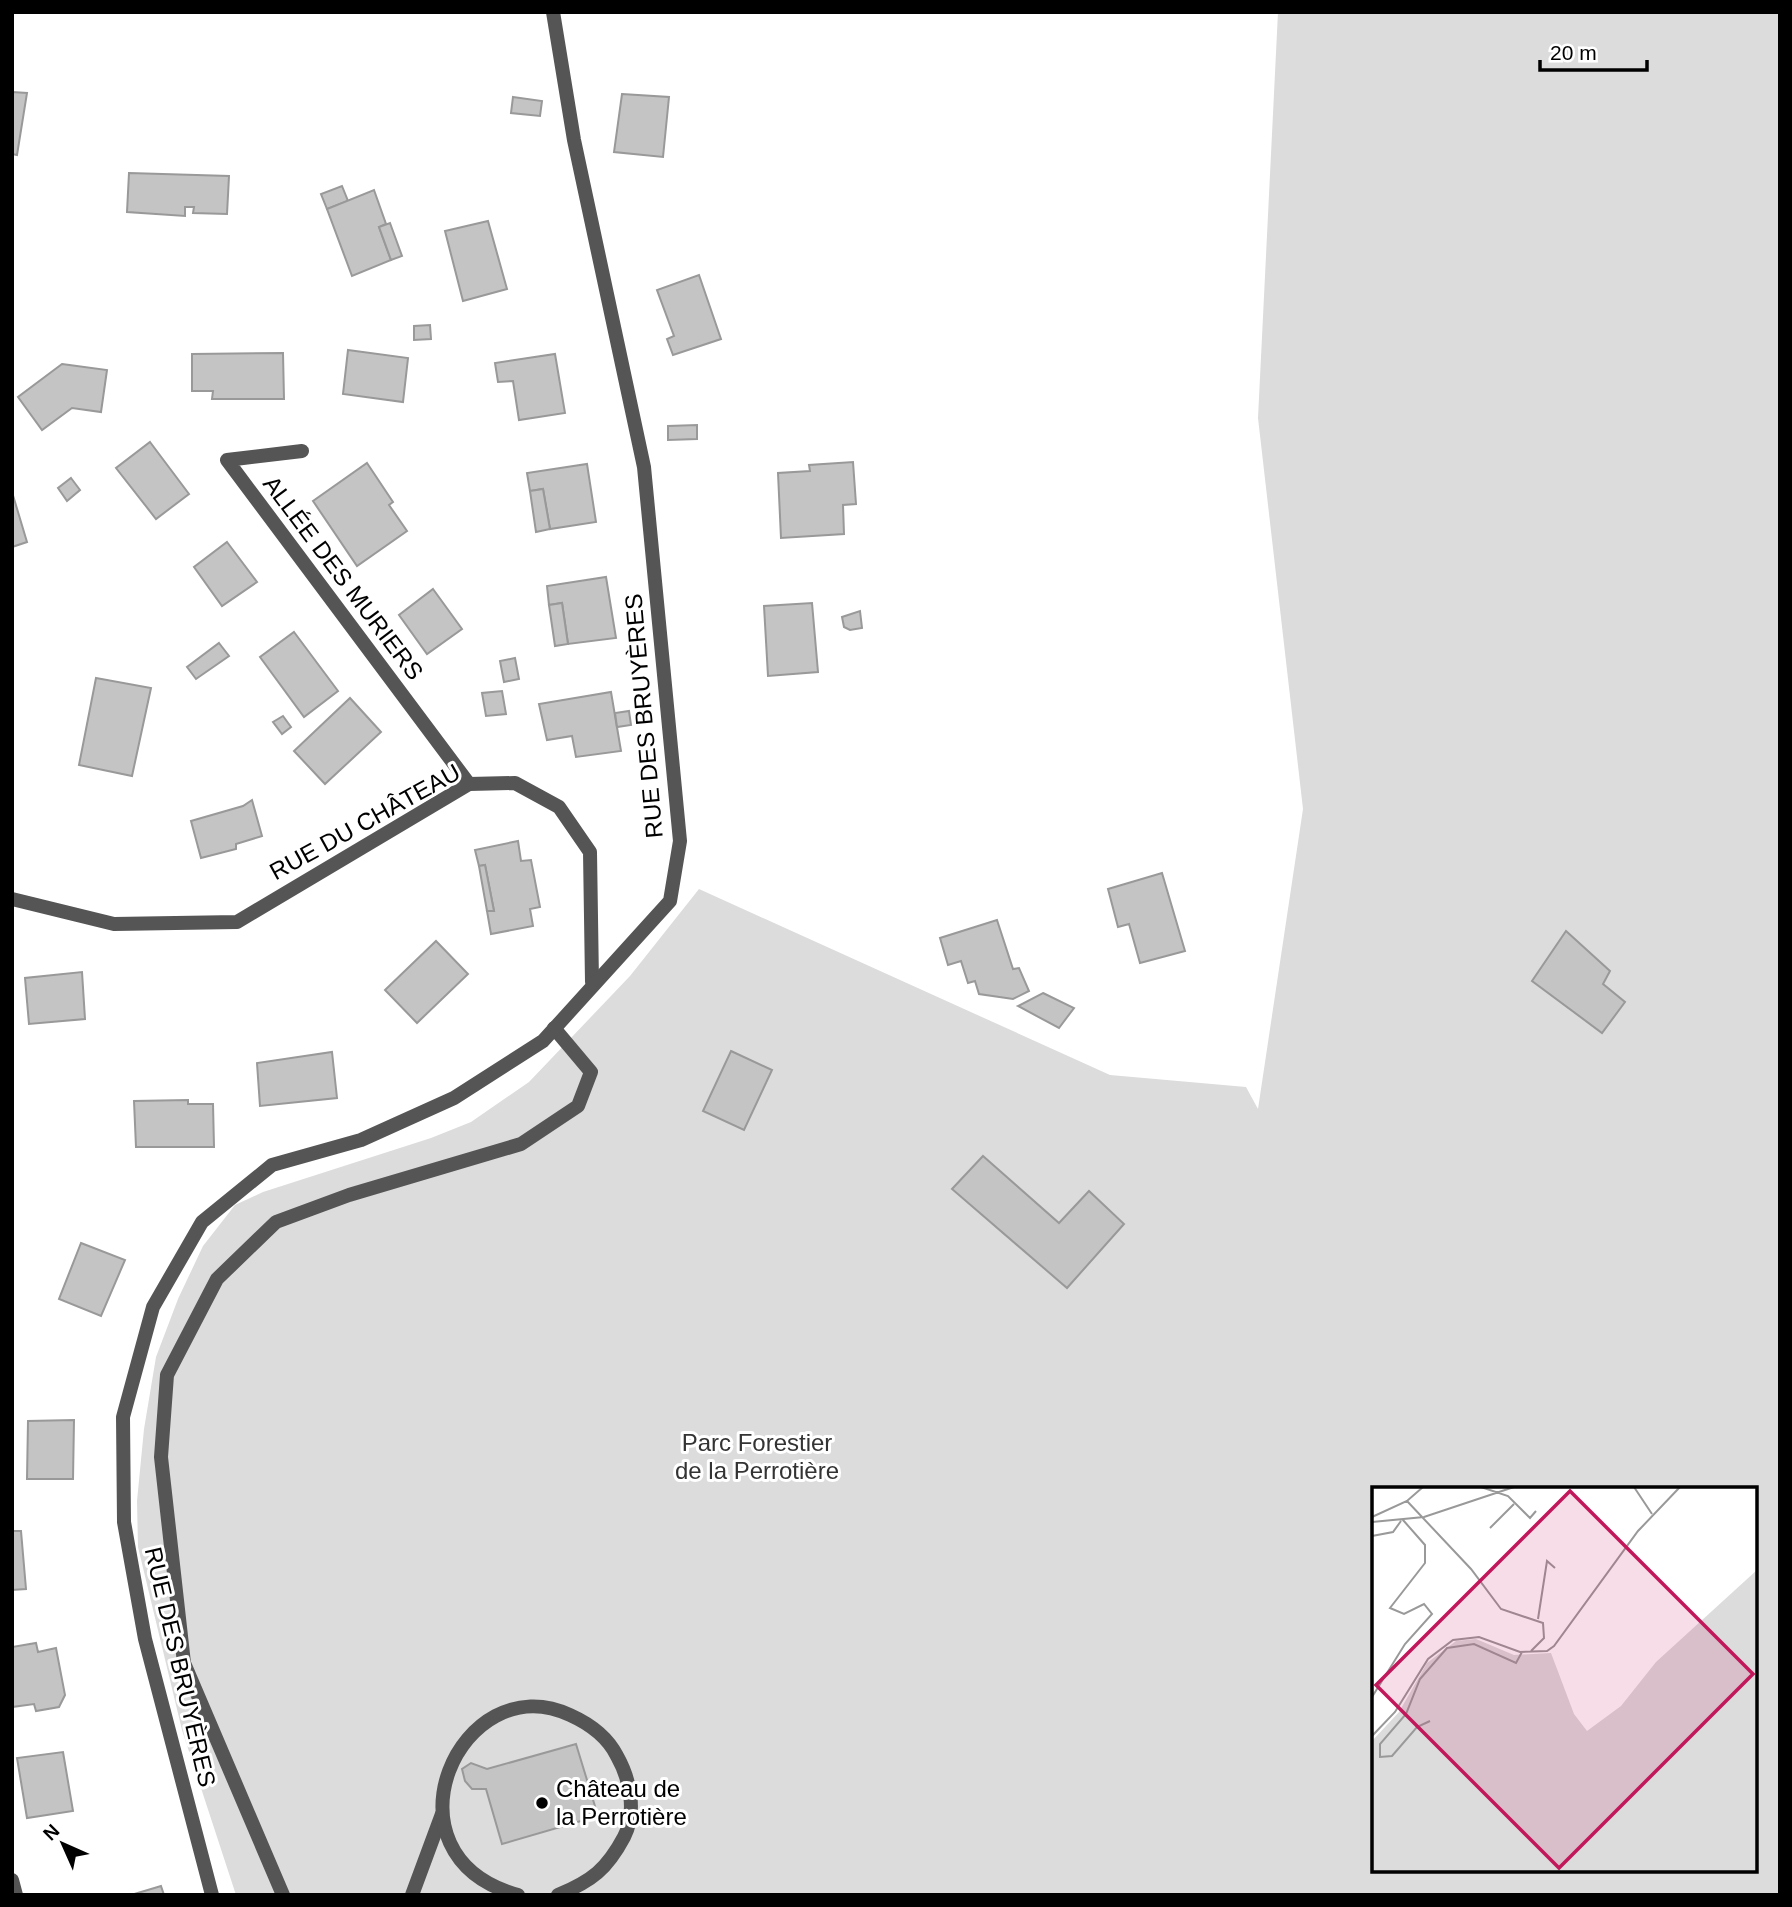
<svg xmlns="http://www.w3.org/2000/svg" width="1792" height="1907" font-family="Arial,sans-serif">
<rect width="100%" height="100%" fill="#fff"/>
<!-- green -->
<path fill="#dcdcdc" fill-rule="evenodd" d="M1278,12H1780V1895H236L182,1730L138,1547L137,1501L144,1429L156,1357L178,1299L203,1246L235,1205L263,1192L431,1138L471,1122L529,1082L630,976L699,889L1110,1075L1246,1087L1258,1109L1303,809L1258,418ZM1374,1489H1755V1870H1374Z"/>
<!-- building -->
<g fill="#c4c4c4" stroke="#999" stroke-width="2">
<path d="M12,92L27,93L17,155L12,154Z"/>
<path d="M622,94L669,97L663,157L614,152Z"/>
<path d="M513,97L542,101L540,116L511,113Z"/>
<path d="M129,173L229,176L227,214L193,213L194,207H185V216L127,212Z"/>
<path d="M342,186L348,201L327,209L321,194Z"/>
<path d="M374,190L386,224L379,227L391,260L352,276L327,209Z"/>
<path d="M488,221L507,289L463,301L445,231Z"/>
<path d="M390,223L402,256L391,260L379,227Z"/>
<path d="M699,275L721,339L673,355L667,339L674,336L657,290Z"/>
<path d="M430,325L431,339L414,340V326Z"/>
<path d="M348,350L408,358L403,402L343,394Z"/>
<path d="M283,353L284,399H212L213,391H192V354Z"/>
<path d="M555,354L565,413L519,420L513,381L498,382L495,363Z"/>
<path d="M62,364L107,370L101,412L72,408L42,430L18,397Z"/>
<path d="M697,425V439L668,440V426Z"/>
<path d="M150,442L189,494L156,519L116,468Z"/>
<path d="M853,462L856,504L843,505L844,534L781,538L778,473L810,471L809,465Z"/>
<path d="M367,463L393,502L389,505L407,531L357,566L313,501Z"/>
<path d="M587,464L596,522L550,529L543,489L530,491L527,473Z"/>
<path d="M71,478L80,490L67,501L58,488Z"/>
<path d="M543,489L550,529L536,532L530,491Z"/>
<path d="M12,492L27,542L12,547Z"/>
<path d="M227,542L257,582L222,606L194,567Z"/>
<path d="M606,577L616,638L568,644L562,603L549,605L547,586Z"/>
<path d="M433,589L462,629L427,654L399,615Z"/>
<path d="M562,603L568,644L555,646L549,605Z"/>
<path d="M812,603L818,672L768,676L764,606Z"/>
<path d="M860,611L862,628L850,630L844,627L842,617Z"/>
<path d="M294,632L338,691L304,717L260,657Z"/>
<path d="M219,643L229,656L196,679L187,667Z"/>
<path d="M515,658L519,679L504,682L500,661Z"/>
<path d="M96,678L151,688L132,776L79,765Z"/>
<path d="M502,691L506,714L486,716L482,693Z"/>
<path d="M611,692L621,751L576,757L572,736L547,740L539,704Z"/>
<path d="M350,698L381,732L325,784L294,751Z"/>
<path d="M629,711L631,725L617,727L615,713Z"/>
<path d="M283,716L291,727L282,734L273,722Z"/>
<path d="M252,800L262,836L236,844V849L201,858L191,821L243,806Z"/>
<path d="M518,841L521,861L531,860L540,907L530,909L533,926L491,934L487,911H494L485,865L479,866L475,850Z"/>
<path d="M485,865L494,911H487L479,866Z"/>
<path d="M1162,873L1185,951L1140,963L1129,924L1118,927L1108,889Z"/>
<path d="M997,920L1013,969L1019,968L1029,991L1013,999L979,994L975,981L968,983L961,961L948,965L940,938Z"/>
<path d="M1566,931L1610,971L1603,984L1625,1002L1602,1033L1532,981Z"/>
<path d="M436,941L468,974L417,1023L385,990Z"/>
<path d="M82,972L85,1019L29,1024L25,978Z"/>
<path d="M1043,993L1074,1008L1059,1028L1018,1006Z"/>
<path d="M731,1051L772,1070L744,1130L703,1111Z"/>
<path d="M332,1052L337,1098L260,1106L257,1063Z"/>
<path d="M188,1100V1104H213L214,1147H136L134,1101Z"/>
<path d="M983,1156L1059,1223L1089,1191L1124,1224L1067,1288L952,1189Z"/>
<path d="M81,1243L125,1260L101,1316L59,1299Z"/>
<path d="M74,1420L73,1479H27L28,1421Z"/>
<path d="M12,1531H21L26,1589L12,1590Z"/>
<path d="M36,1643L38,1652L56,1648L65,1695L59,1707L36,1711L34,1704L12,1707V1647Z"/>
<path d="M576,1744L598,1816L502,1844L486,1789H472L465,1781L462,1769L471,1763L487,1769Z"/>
<path d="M63,1752L73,1811L27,1818L17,1758Z"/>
<path d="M161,1886L164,1895H131Z"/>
</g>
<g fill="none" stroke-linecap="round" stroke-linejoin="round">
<!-- lane -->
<g stroke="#555" stroke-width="14">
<path d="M283,1895L184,1663L161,1457L167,1375L217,1279L276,1222L349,1195L521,1144L578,1106L591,1072L554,1028"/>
<path d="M412,1895L442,1814"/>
<path d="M518,1895C374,1855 461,1664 570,1715C590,1724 607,1736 617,1756C630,1779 637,1812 624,1837C607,1869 592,1881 558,1895"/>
</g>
<!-- street -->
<g stroke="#555" stroke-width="14">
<path d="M302,451L227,460L469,784"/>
<path d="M12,899L114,924L237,922L469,784L515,783L559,807L590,852L592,982"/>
<path d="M12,1880L16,1895"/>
<path d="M212,1895L145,1639L124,1522L123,1417L153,1307L202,1222L272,1165L361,1140L454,1098L543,1041L670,901L680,841L644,467L574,140L553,12"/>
</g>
</g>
<!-- markers -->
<circle fill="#000" stroke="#fff" stroke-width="2.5" cx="542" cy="1803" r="7"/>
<g text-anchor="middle" stroke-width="6" stroke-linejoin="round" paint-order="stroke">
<!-- street labels -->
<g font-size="24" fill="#000" stroke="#fff">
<text transform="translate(343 578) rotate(53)" y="8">ALLÉE DES MURIERS</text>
<text transform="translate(644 716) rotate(-95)" y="8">RUE DES BRUYÈRES</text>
<text transform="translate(365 822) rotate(-29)" y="8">RUE DU CHÂTEAU</text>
<text transform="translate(180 1667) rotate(77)" y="8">RUE DES BRUYÈRES</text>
</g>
<!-- park labels -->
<g font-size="24" fill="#333" stroke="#fff">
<text x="757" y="1451">Parc Forestier<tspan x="757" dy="28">de la Perrotière</tspan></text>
</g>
<!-- poi labels -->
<g font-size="24" fill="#000" stroke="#fff" text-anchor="start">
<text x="556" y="1797">Château de<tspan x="556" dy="28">la Perrotière</tspan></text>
</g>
</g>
<!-- overview -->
<g transform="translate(1372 1487)">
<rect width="385" height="385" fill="#fff"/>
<path d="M385,83V385H0V254L27,225L55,176L84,154L104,152L142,168L179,166L202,227L215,244L249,219L284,175Z" fill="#dcdcdc"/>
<path fill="none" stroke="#999" stroke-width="2" d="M109,0L136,9L158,31L164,24M262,0L280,27M35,14L99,82L129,122L171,136L172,151L159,164M0,30L35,14L51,0M0,35L52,30L142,0M118,41L142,17M0,49L21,45L29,34M166,132L175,74L183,81M0,210L33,157L60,127L52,117L32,127L18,121L53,76V58L31,33M58,234L45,240L20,269L8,270V257L34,227L48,192L75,161L102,157L144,176L150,165M0,249L23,225L56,172L81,153L107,150L148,165L175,164L182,159L266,44L308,0"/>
<path fill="#c2185b" fill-opacity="0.15" stroke="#c2185b" stroke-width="3.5" d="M198,4L381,187L187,381L4,198Z"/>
<rect width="385" height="385" fill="none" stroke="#000" stroke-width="3.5"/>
</g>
<!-- border -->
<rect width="1792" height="1907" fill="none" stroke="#000000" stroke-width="28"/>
<!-- north arrow -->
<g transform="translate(63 1844) rotate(315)" stroke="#ffffff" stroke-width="5" paint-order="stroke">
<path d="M0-5L12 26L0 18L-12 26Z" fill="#000000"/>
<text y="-10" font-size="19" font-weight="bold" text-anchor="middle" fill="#000000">N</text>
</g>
<!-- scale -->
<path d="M1540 60v10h107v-10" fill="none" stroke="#000000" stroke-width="3.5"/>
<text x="1550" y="60" font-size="21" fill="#000000" stroke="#ffffff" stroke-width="5" paint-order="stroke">20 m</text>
</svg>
